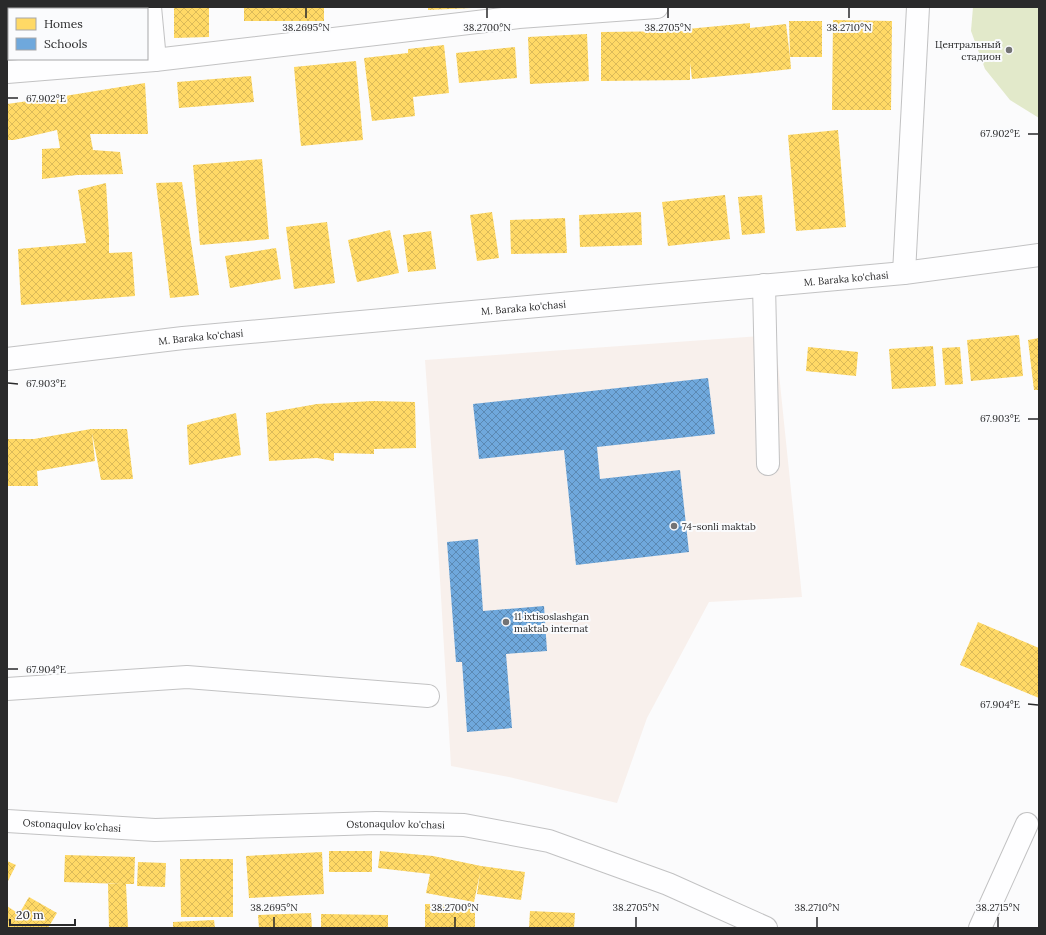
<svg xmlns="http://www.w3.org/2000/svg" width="1046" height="935" font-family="Lora,serif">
<defs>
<pattern id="homes-cross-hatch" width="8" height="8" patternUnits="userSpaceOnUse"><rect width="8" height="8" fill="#ffd966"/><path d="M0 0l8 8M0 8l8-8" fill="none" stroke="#dbba59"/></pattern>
<pattern id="schools-cross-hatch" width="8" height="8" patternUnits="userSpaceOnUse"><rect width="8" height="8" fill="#6fa8dc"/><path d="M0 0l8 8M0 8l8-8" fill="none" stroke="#5b89b3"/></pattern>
</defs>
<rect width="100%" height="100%" fill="#fbfbfc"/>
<!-- education -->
<path fill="#f8f0ec" d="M775,335L802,597L709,602L647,718L617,803L509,777L451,766L437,529L425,360Z"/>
<!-- pitch -->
<path fill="#e2e9ca" d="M973,7H1039V118L1010,100L985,69L971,31Z"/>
<!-- homes -->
<g fill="url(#homes-cross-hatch)">
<path d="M30,7H58L59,9H30Z"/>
<path d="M174,7H209V37L174,38Z"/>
<rect x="244" y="7" width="80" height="14"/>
<path d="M428,7H472V8L428,10Z"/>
<path d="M833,20L892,21L891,110H832Z"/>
<path d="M789,21H822V57H790L791,69L755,73L692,79L690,63V80L601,81V32L687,31V29L750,23V28L786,24L790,57Z"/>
<path d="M587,34L589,81L530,84L528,37Z"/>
<rect x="7" y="35" width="2" height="23"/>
<path d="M444,45L449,93L413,97L415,116L372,121L364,58L408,53V49Z"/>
<path d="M515,47L517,78L459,83L456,53Z"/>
<path d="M356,61L363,140L301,146L294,67Z"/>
<path d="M251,76L254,102L179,108L177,82Z"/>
<path d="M145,83L148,134H90L93,150L120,152L123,174L77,175L42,179V149L60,148L57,130L14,140H7V104L71,95Z"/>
<path d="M838,130L846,227L796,231L788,135Z"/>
<path d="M262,159L269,239L200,245L193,165Z"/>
<path d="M182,182L199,295L170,298L156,183Z"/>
<path d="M106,183L109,235V253L132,252L135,296L21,305L18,249L86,243L78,190Z"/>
<path d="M725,195L730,239L668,246L662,202Z"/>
<path d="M762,195L765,233L742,235L738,197Z"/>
<path d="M492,212L499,258L477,261L470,215Z"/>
<path d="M641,212L642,245L580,247L579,215Z"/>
<path d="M565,218L567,253L511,254L510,220Z"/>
<path d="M327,222L335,283L294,289L286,227Z"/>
<path d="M390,230L399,273L357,282L348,240Z"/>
<path d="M431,231L436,269L408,272L403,235Z"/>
<path d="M276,248L281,279L230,288L225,256Z"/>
<path d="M1019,335L1023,376L971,381L967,340Z"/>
<path d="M1039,338V390H1034L1028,340Z"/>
<path d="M933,346L936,386L892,389L889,349Z"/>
<path d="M808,347L858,352L856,376L806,371Z"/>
<path d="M960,347L963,384L945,385L942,348Z"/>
<path d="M373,401L415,402L416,448L374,449V454L334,453V461L317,458L269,461L266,413L317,404Z"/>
<path d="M236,413L241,455L189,465L187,425Z"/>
<path d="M91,429H127L133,479L101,480L92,433L95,461L37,471L38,486H7V439H34Z"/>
<path d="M978,622L1039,648V698L960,665Z"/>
<rect x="329" y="851" width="43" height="21"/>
<path d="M380,851L433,856L481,866L525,872L521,900L477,894L480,873L474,902L426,893L430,874L378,868Z"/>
<path d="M322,852L324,894L249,898L246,856Z"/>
<path d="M65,855L135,857L134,884H126L128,928H109L108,884H121L64,882Z"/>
<path d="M180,859H233V917H181Z"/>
<path d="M7,861L16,865L7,883Z"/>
<path d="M138,862L166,863L165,887L137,886Z"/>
<path d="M29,897L57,913L48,928H7V906L19,914Z"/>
<rect x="425" y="904" width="50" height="24"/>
<path d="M530,911L575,913L574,928H529Z"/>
<path d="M311,913L312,928H259L258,915Z"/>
<path d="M321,914L388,915V928H321Z"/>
<path d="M214,920L215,928H173V922Z"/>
</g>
<!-- schools -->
<g fill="url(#schools-cross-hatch)">
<path d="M708,378L715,434L597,447L600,479L680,470L689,552L576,565L564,450L479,459L473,404Z"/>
<path d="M478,539L483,611L544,606L547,651L506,654L512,728L467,732L462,662H456L447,542Z"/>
</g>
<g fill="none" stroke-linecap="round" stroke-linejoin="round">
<defs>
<g id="minor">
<path d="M150,7L155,60"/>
<path d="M7,72L155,60L519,17L657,7"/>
<path d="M904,273L918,7"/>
<path d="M764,285L768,464"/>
<path id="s1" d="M7,359L183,338L904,273L1039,255"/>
<path d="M7,689L187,677L428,696"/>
<path id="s2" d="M7,821L155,830L376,823L464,825L549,841L668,884L766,928"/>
<path d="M980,928L1027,824"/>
</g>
</defs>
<!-- minor casing -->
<use href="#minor" stroke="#c2c2c3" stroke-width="24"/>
<!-- minor -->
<use href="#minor" stroke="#fefeff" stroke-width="22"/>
</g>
<!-- ticks -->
<path fill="none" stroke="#2a2a2b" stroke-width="1.5" d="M306,18V8M487,18V8M668,18V8M849,18V8M8,98H18M1028,134H1038M8,383L18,384M1028,419H1038M8,669H18M1028,704L1038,705M274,927V917M455,927V917M636,927V917M817,927V917M998,927V917"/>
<!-- markers -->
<g fill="#737374" stroke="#fafbfd" stroke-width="1.5">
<circle cx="1009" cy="50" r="4"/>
<circle cx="674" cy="526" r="4"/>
<circle cx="506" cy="622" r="4"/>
</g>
<g text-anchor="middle" stroke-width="4" stroke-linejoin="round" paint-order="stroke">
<!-- poi labels -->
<g font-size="10" fill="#2a2a2b" stroke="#fafbfd" text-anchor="start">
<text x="1001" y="48" text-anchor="end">Центральный<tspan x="1001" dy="12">стадион</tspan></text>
<text x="682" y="530">74-sonli maktab</text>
<text x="514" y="620">11 ixtisoslashgan<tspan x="514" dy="12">maktab internat</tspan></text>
</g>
<!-- street labels -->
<g font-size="10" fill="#2a2a2b" stroke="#fafbfd">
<text dy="4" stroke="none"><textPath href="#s1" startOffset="843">M. Baraka ko'chasi</textPath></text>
<text dy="4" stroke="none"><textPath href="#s1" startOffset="519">M. Baraka ko'chasi</textPath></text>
<text dy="4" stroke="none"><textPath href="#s1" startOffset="195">M. Baraka ko'chasi</textPath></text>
<text dy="4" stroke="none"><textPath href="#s2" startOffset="65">Ostonaqulov ko'chasi</textPath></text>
<text dy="4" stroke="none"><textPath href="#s2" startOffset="389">Ostonaqulov ko'chasi</textPath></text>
</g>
</g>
<g font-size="10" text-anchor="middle" fill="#2a2a2b" stroke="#fafbfd" stroke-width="4" stroke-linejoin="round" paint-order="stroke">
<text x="306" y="31">38.2695°N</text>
<text x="487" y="31">38.2700°N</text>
<text x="668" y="31">38.2705°N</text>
<text x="849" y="31">38.2710°N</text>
<text x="46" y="102">67.902°E</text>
<text x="1000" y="137">67.902°E</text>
<text x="46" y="387">67.903°E</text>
<text x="1000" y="422">67.903°E</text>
<text x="46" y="673">67.904°E</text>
<text x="1000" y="708">67.904°E</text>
<text x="274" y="911">38.2695°N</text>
<text x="455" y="911">38.2700°N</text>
<text x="636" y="911">38.2705°N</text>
<text x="817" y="911">38.2710°N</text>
<text x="998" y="911">38.2715°N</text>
</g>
<!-- border -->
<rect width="1046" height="935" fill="none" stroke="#2a2a2b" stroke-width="16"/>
<!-- legend -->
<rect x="8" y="8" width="140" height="52" fill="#fafbfd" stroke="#a7a7a9"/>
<rect x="16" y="18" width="20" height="12" fill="#ffd966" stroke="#a7a7a9"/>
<text x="44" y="28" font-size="12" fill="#2a2a2b">Homes</text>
<rect x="16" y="38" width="20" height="12" fill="#6fa8dc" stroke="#a7a7a9"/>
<text x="44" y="48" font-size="12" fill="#2a2a2b">Schools</text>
<!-- scale -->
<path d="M10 919v6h65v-6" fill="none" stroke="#2a2a2b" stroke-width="2"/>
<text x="16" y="919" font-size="12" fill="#2a2a2b" stroke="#fafbfd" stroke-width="3" paint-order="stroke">20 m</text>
</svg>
